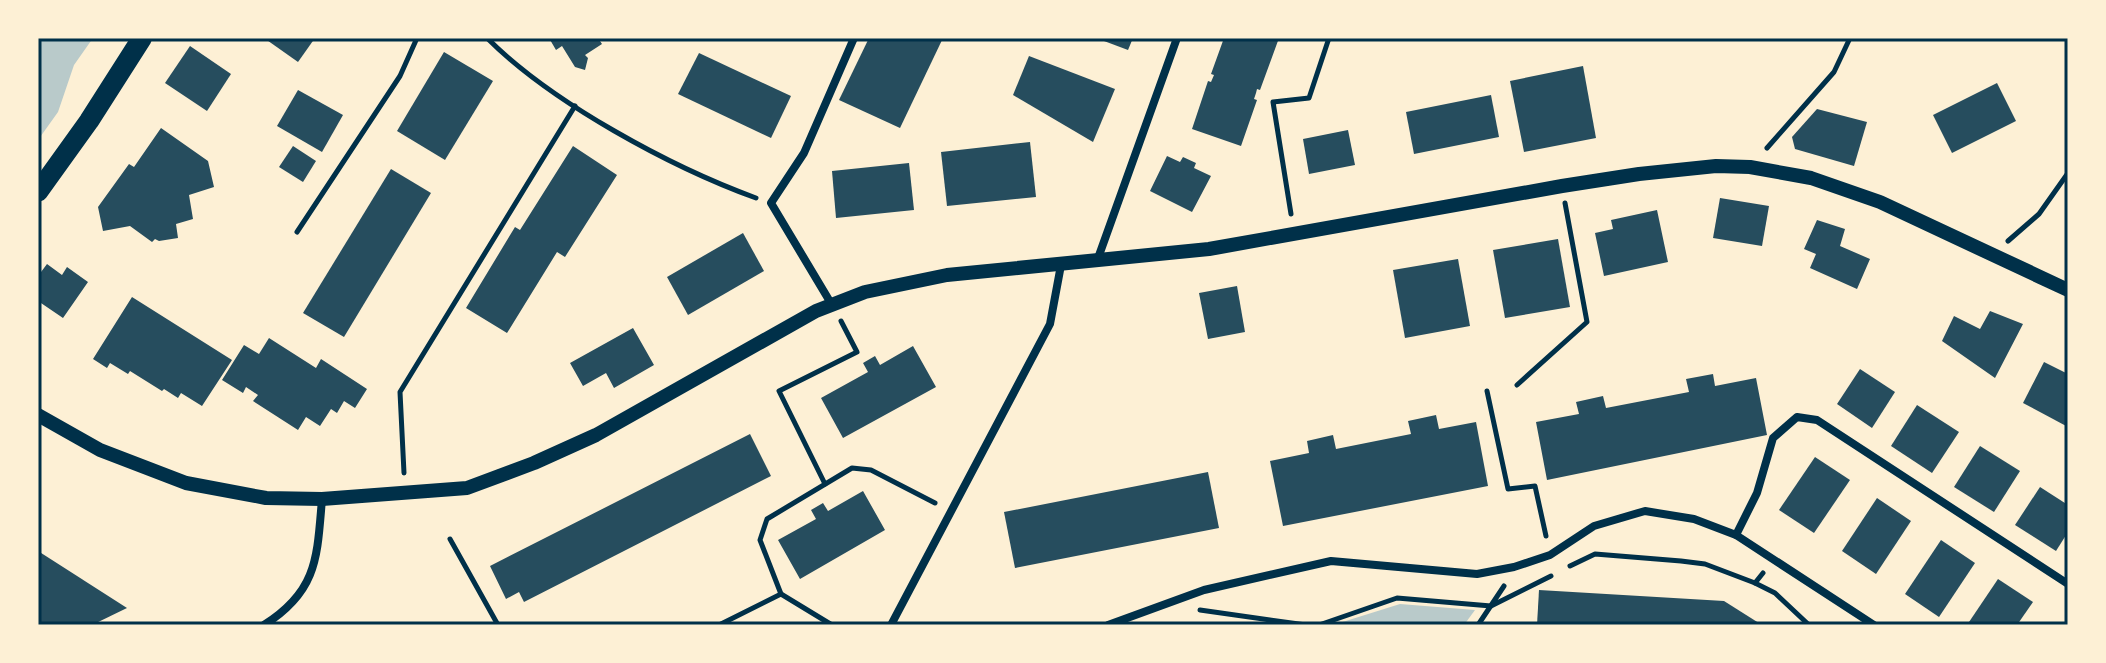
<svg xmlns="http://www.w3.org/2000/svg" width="2106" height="663" font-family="Cabin,sans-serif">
<rect width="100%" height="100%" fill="#fdf0d5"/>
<!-- green -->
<g fill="#b9caca">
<path d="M38,38H93L74,65L58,112L38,140Z"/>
<path d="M1400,604L1475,610L1464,625H1333Z"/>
</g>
<!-- building -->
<g fill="#264d5e">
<path d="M264,38H315L298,62Z"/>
<path d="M549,38H598L602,44L585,55L588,58L585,70L575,67L562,46L556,50Z"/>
<path d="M869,38H943L900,128L839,100Z"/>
<path d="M1096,38H1133L1128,50Z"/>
<path d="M1224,38H1279L1260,90L1257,89L1256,93L1254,99L1257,100L1241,146L1192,129L1208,81L1211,82L1214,75L1211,74Z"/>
<path d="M190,46L231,74L207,111L165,83Z"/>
<path d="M444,52L493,81L445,160L397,131Z"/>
<path d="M699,53L791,96L771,138L678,94Z"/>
<path d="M1029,56L1115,89L1093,142L1013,95Z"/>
<path d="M1583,66L1596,138L1524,152L1510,81Z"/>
<path d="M1997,83L2016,121L1952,153L1933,115Z"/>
<path d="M298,90L343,115L322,152L277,126Z"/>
<path d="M1491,95L1499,137L1414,154L1406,112Z"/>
<path d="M1817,109L1867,122L1854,166L1795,149L1792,137Z"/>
<path d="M161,128L208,161L214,187L189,195L193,219L176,224L178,238L159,241L155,239L152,242L130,226L103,231L98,207L129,164L134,167Z"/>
<path d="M1348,130L1355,165L1309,174L1303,139Z"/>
<path d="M1030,142L1036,197L947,206L941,152Z"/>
<path d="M293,146L316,161L303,182L279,167Z"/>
<path d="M573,146L617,175L565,257L557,252L507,333L466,308L515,227L520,230Z"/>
<path d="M1167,156L1180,162L1183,157L1196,163L1194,168L1211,176L1192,212L1150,191Z"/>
<path d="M909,163L914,210L836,218L832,171Z"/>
<path d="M391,169L431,193L344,337L303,313Z"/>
<path d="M1720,198L1769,206L1762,246L1713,238Z"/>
<path d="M1657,210L1668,262L1604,276L1595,233L1613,229L1611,220Z"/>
<path d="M1817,220L1845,229L1840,246L1870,259L1857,289L1810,268L1816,254L1804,249Z"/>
<path d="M743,233L764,271L688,315L667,277Z"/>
<path d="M1558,239L1570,307L1505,318L1493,250Z"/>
<path d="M1458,259L1470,326L1405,338L1393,270Z"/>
<path d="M47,264L62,275L67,267L88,282L63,318L38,301V276Z"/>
<path d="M1237,286L1245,332L1208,339L1199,293Z"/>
<path d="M132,297L232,360L202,406L181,393L178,398L164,389L162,391L130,371L128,374L110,363L107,368L93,359Z"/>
<path d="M1990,311L2023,324L1995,378L1942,341L1954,316L1980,329Z"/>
<path d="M633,328L654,365L614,388L606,373L583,386L570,363Z"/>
<path d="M269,338L316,368L321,359L367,389L355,408L344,401L337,413L331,409L320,426L306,417L298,430L253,401L258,395L246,387L243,393L222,380L244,345L259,354Z"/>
<path d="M913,346L936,387L843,438L821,398L868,372L863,363L875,356L880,365Z"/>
<path d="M2044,362L2068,374V427L2023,403Z"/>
<path d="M1860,369L1895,392L1872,428L1837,404Z"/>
<path d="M1713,374L1715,386L1756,378L1767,435L1547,480L1536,422L1579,414L1576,402L1603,396L1606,408L1689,392L1686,379Z"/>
<path d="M1917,405L1959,432L1932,473L1891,446Z"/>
<path d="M1436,415L1439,429L1476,422L1488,486L1283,526L1270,461L1309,453L1307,441L1333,435L1336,449L1411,434L1408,421Z"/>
<path d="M750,434L771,476L524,602L519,592L506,599L490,566Z"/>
<path d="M1980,446L2020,471L1994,512L1954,487Z"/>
<path d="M1815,457L1850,480L1814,533L1779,510Z"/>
<path d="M1208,472L1219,528L1015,568L1004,512Z"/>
<path d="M2040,487L2068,505V532L2056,551L2015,525Z"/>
<path d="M863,491L885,530L800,579L778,540L816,519L811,510L823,503L828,511Z"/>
<path d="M1877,498L1911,521L1876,574L1842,551Z"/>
<path d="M1941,540L1975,563L1939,617L1905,594Z"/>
<path d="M38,551L127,608L92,625H38Z"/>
<path d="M1998,579L2033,602L2017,625H1967Z"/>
<path d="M1539,590L1724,601L1762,625H1537Z"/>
</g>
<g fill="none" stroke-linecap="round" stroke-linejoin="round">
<!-- path -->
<g stroke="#003049" stroke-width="5">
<path d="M487,38C552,103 671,167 756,198"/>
<path d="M1767,148L1834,72L1850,38"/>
<path d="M1291,214L1273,102L1309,98L1329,38"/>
<path d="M297,232L400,76L417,38"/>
<path d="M2008,241L2039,214L2068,173"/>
<path d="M1517,385L1587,322L1565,203"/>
<path d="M1487,391L1508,489L1535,486L1546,536"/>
<path d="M404,473L400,392L575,106"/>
<path d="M825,484L779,391L857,352L841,321"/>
<path d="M450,539L498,625"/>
<path d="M1570,566L1595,554L1681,561L1705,564L1755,583"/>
<path d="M1763,573L1755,583L1775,593L1809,625"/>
<path d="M781,594L760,540L767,519L852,468L871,470L935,503"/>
<path d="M1200,610L1306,625"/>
<path d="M719,625L781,594L832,625"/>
<path d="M1319,625L1397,598L1491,606L1551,576"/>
<path d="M1478,625L1504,586"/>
</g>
<!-- minor -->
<g stroke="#003049" stroke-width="8">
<path d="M1097,261L1177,38"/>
<path d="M832,305L771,203L804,153L854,38"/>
<path d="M1736,535L1757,493L1773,438L1797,417L1817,420L2068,584"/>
<path d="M264,625C318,591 317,557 322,499"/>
<path d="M891,625L1050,324L1061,265"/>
<path d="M1108,625L1204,590L1331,561L1477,574L1514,567L1550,555L1594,526L1645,511L1694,519L1736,535L1874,625"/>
</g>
<!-- tertiary -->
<path stroke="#003049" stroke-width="14" d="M38,415L100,450L186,483L266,498L322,499L467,488L534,463L596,435L816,311L865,292L947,275L1209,249L1562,186L1639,174L1716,166L1750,167L1811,178L1880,202L2068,290"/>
<!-- primary -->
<path stroke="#003049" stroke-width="20" d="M38,192L89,121L142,38"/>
</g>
<!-- border -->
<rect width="2106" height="663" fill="none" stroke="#fdf0d5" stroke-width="80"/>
<rect x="40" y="40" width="2026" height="583" fill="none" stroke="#003049" stroke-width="3"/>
</svg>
